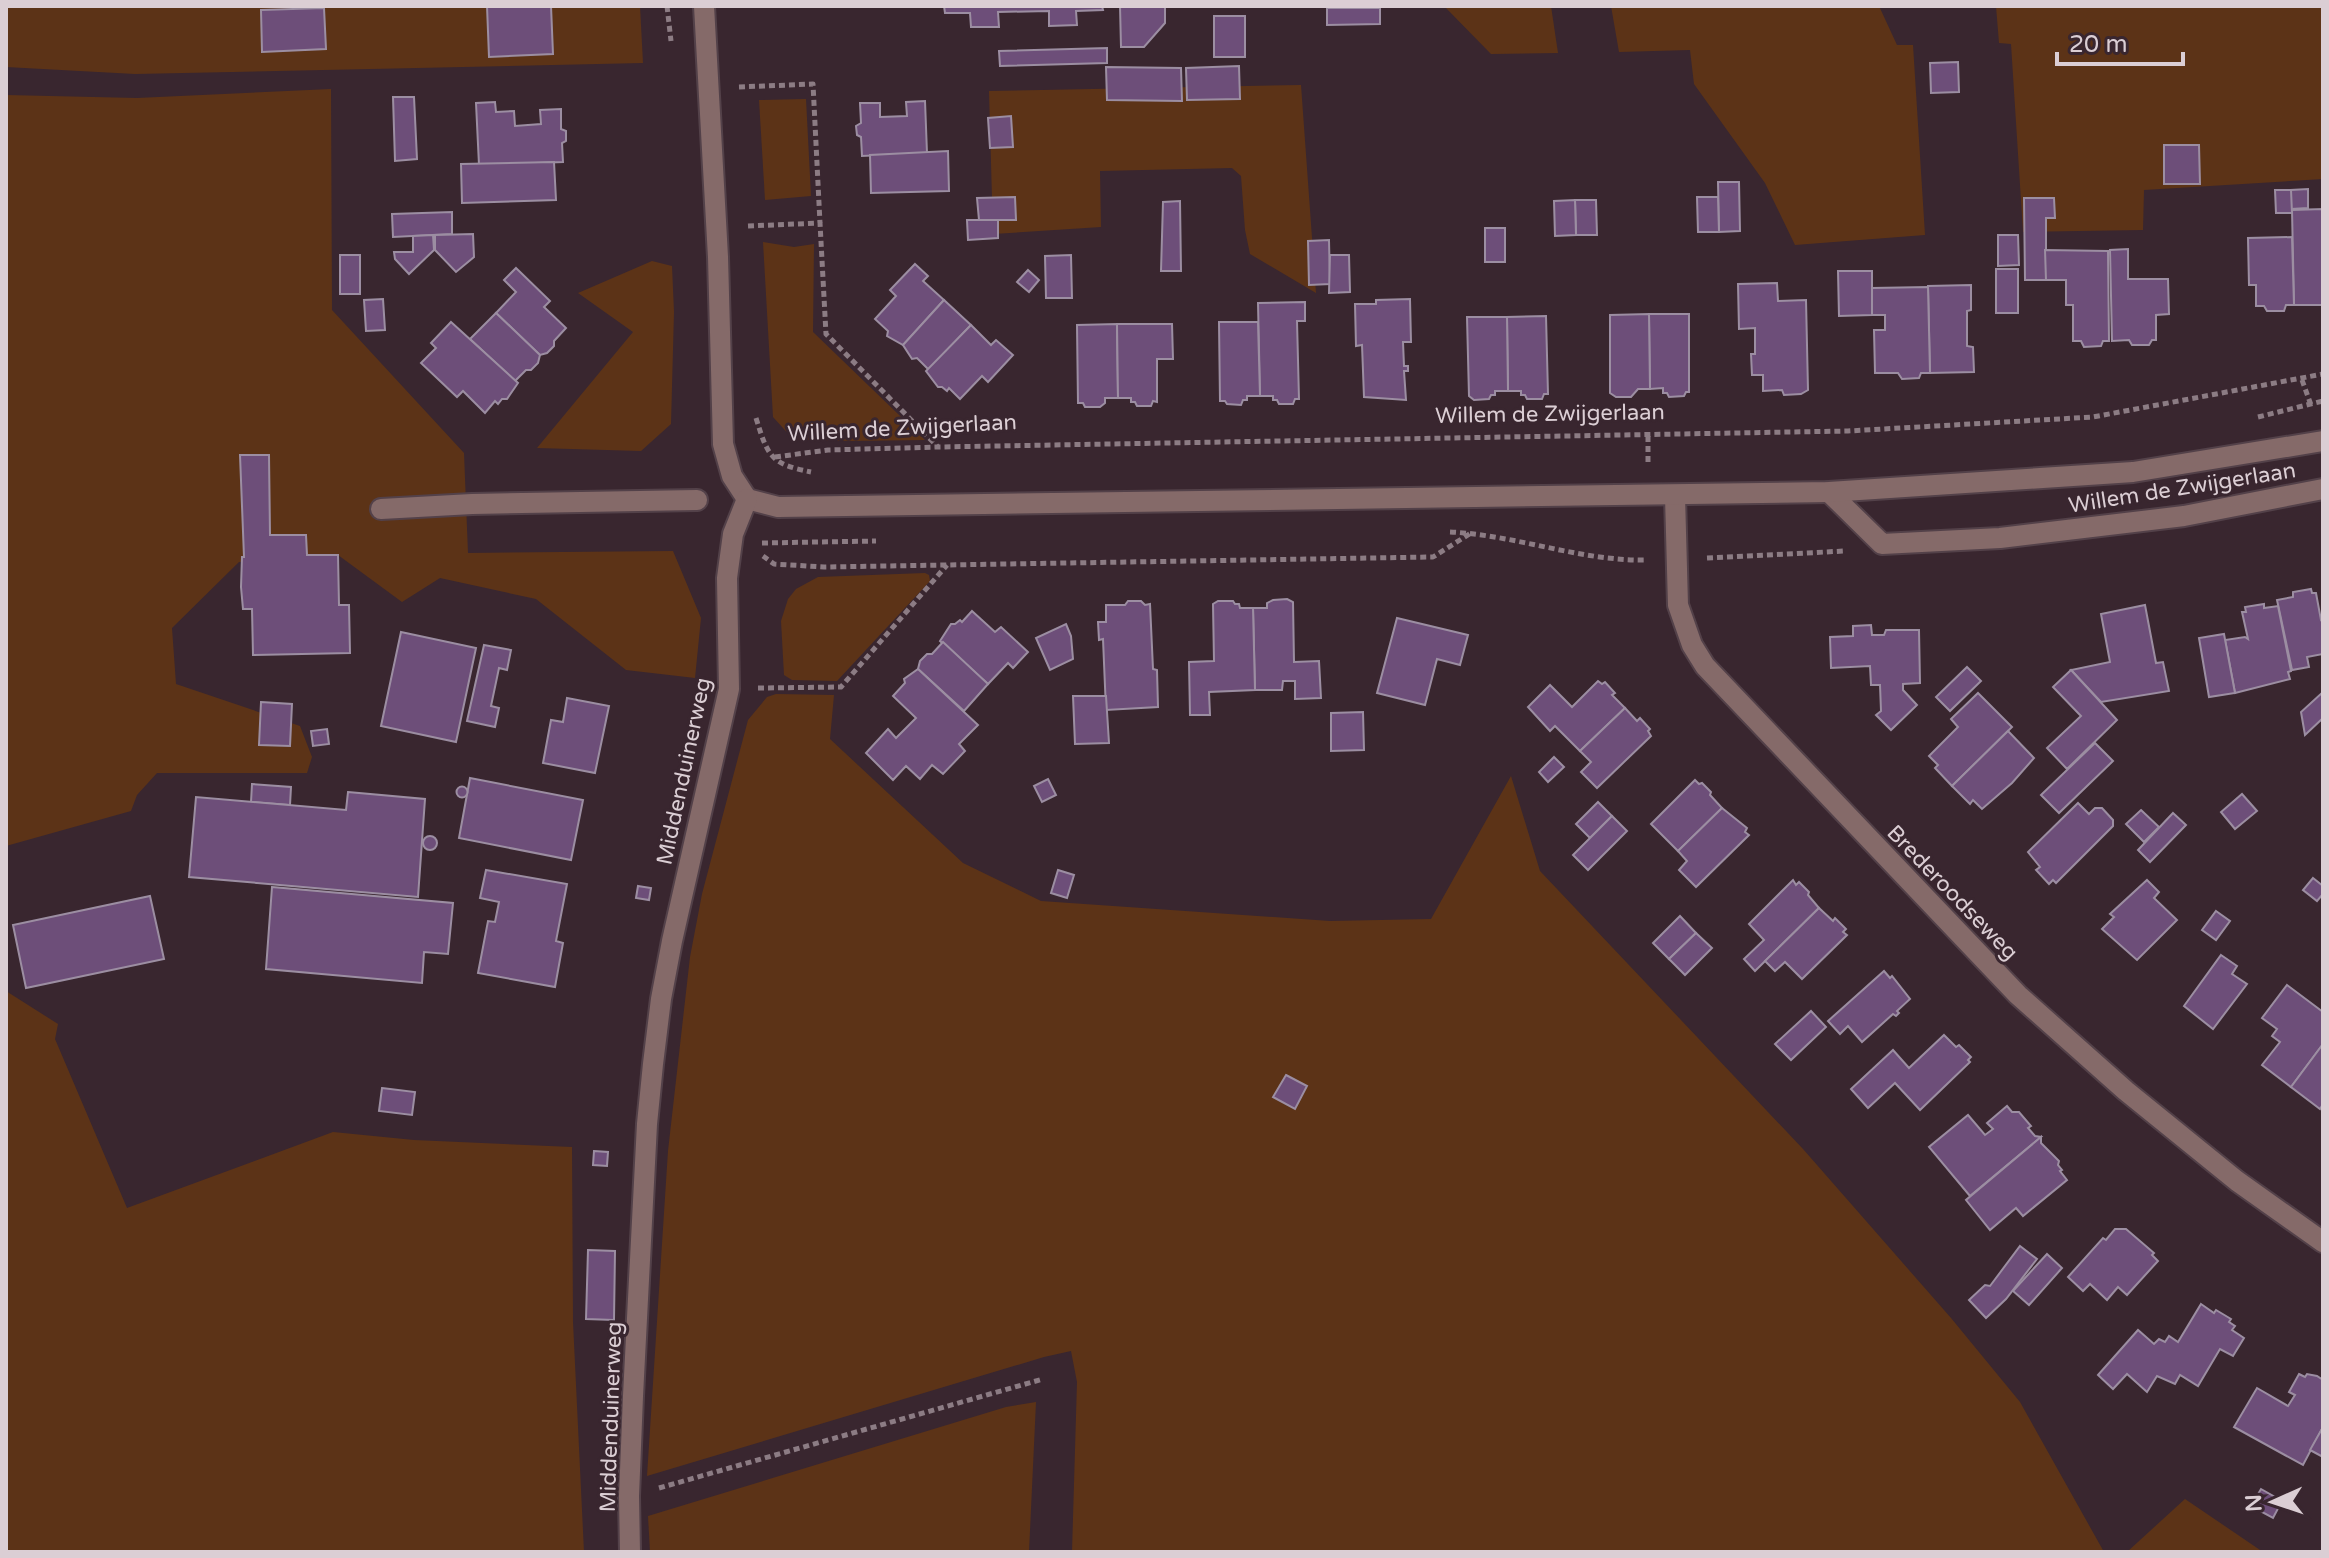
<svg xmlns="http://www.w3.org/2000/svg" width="2329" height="1558" font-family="'Varela Round',sans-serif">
<rect width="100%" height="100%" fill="#39262f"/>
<!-- green -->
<g fill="#5c3317">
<path d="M6,6H640L643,63L135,74L6,67Z"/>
<path d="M1444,6H1551L1558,53L1491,54Z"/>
<path d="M1611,6H1879L1897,45H1913L1925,235L1795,245L1765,183L1694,84L1690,50L1619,52Z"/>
<path d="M1996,6H2323V179L2144,190L2143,230L2023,232L2011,44L1999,43Z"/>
<path d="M1301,85L1316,293L1250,254L1245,230L1241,176L1232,168L1100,171L1101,227L993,234L989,91Z"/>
<path d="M331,89L332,310L464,453L468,553L673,551L701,618L695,678L626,670L536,599L440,578L402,602L338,555L239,562L172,628L176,684L300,726L312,757L307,773H157L137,795L131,811L6,846V95L137,98Z"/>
<path d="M806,99L811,196L765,200L759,100Z"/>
<path d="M763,242L794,247L814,244L813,332L925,440L850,441L793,439L773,417Z"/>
<path d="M652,261L672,266L674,312L671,424L641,451L537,448L633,332L578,293Z"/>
<path d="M925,573L929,575L930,581L837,681L792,680L784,675L781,621L788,599L796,589L818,577Z"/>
<path d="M776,694L834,695L830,739L963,863L1041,901L1330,921L1431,919L1511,776L1540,871L1803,1149L1951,1318L2020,1402L2104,1552H1072L1077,1382L1071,1351L1044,1357L647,1476L668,1151L690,957L702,894L748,720L767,697Z"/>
<path d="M6,991L58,1024L55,1039L127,1208L333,1132L414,1140L572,1147L573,1322L584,1552H6Z"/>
<path d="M1036,1402L1029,1552H650L648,1516L1006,1407Z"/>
<path d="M2185,1499L2263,1552H2127Z"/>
</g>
<!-- building -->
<g fill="#6d4e79" stroke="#9c8ea2" stroke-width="2">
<path d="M487,6H551L553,54L489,57Z"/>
<path d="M944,6H1102L1103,10L1076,11L1077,25L1049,26V11L998,12L999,27H971L970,13H945Z"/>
<path d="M1120,6H1165V23L1144,47H1121Z"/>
<path d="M324,8L326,49L262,52L261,10Z"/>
<path d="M1327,8H1380V24L1327,25Z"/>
<rect x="1214" y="16" width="31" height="41"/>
<path d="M1107,48V63L1000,66L999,51Z"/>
<path d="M1958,62L1959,92L1931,93L1930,63Z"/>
<path d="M1239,66L1240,99L1187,100L1186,68Z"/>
<path d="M1106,67L1181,68L1182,101L1107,100Z"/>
<path d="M393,97H414L417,159L395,161Z"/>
<path d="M925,101L927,153L862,156L861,137L857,135L856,126L861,123L860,103H880V117L907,116L906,102Z"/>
<path d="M495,102L496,112L514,111L515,126L541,124L540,110L561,109V129L566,131V141L562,143L563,162L479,165L476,103Z"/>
<path d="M1011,116L1013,147L990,148L988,118Z"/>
<path d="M2164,145H2199L2200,184H2164Z"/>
<path d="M948,151L949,191L871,193L870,155Z"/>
<path d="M554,162L556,200L462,203L461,164Z"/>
<path d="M1718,182H1739L1740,231L1719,232Z"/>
<path d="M2308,189V208L2291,209V190Z"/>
<path d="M2275,190H2291L2292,213H2276Z"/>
<path d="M1015,197L1016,220H979L977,198Z"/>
<path d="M1697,197H1718L1719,232H1698Z"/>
<path d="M2024,198H2054L2055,218H2046V280H2025Z"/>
<path d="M1575,200H1596L1597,235H1576Z"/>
<path d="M1575,200L1576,235L1555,236L1554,201Z"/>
<path d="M1180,201L1181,271H1161L1163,202Z"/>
<path d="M2323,209V305H2294L2292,210Z"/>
<path d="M452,212V234L393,237L392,214Z"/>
<path d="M967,220H998V238L968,240Z"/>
<rect x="1485" y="228" width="20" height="34"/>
<path d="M473,234L474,257L456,272L435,250V235Z"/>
<path d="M433,235L434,250L409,274L395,259L394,252H413V236Z"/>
<path d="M1998,235H2018L2019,265L1998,266Z"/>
<path d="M2292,237L2294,305H2286L2284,311H2267L2264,306H2256V285H2249L2248,238Z"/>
<path d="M1329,240L1330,284L1309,285L1308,241Z"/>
<path d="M2128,249V279H2168L2169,314L2156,315V340H2152L2149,345H2132L2129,340L2112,341L2110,250Z"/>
<path d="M2045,250L2108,251L2109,341H2103L2101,346L2084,347L2081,341H2073V305H2066V280H2046Z"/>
<rect x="340" y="255" width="20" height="39"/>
<path d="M1071,255L1072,298H1046L1045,256Z"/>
<path d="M1330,255H1349L1350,292L1329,293Z"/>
<path d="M915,264L928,276L923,281L944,300L903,345L887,336L888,331L875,319L896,296L890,290Z"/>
<path d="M516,268L550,301L544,307L566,328L554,341V346L547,353L540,355L496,313L516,292L504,280Z"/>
<rect x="1996" y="269" width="22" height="44"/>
<path d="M1028,270L1039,280L1029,292L1017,282Z"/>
<path d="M1838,271H1872V315L1839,316Z"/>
<path d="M1777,283L1778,301L1806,300L1808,390L1801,394L1784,395L1782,390L1763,391V375H1752L1751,354H1755V328L1739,329L1738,284Z"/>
<path d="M1971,285V310L1967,311V346L1973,347L1974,372L1930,373L1928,286Z"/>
<path d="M1928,287L1930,373H1921L1919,378L1902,379L1898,373H1875L1874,330H1885V315H1872V288Z"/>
<path d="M383,299L385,330L366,331L364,300Z"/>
<path d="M1410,299L1411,342H1403L1404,366H1408V371H1404L1406,400L1364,397L1362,345L1356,346L1355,304H1376V300Z"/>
<path d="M944,300L971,325L929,370L917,358L912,359L903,345Z"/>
<path d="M1305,302V321H1297L1299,399H1295L1293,404H1279L1277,400H1273V396H1260L1258,303Z"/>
<path d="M496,313L540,355L538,363L531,370H526L515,381L470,339Z"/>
<path d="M1649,314H1689V392H1686L1684,396L1669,397L1667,393H1663V388L1650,389Z"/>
<path d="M1649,314L1650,389H1638L1631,397H1616L1610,393V315Z"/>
<path d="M1546,316L1548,394H1544L1542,399H1527L1525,395H1521V391H1508L1507,317Z"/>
<path d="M1467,317H1507L1508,391H1495V395H1491L1489,399L1474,400L1469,396Z"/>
<path d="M451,322L518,383L507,399H502L498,404L495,401L485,413L463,391L457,397L421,363L436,348L431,343Z"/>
<path d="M1219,322H1258L1260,396H1247V400H1243L1241,405L1227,404L1225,401H1220Z"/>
<path d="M1117,324L1118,398H1105V403L1100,407H1085L1083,403H1078L1077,325Z"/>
<path d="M1117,324H1172L1173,359H1157V402L1153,401L1151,406H1137L1135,402H1131V398H1118Z"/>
<path d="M971,325L991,345L996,340L1013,355L988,382L982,376L960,399L949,388L947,391L942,387H938L926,371Z"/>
<path d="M240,455H269L270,535H306L307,555H338L339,605H349L350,653L253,655L252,609H243L241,587L242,557H244Z"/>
<path d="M2311,589L2312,593H2316L2321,620L2323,619V654L2307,657L2309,667L2292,670L2277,600L2293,597V592Z"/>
<path d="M1287,599L1293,602L1294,662L1319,661L1321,698L1295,699V681H1283L1282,690H1255L1253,608H1267V603L1273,600Z"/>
<path d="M1128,601H1141L1145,605L1150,604L1153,669L1157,670L1158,707L1106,710L1103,639L1099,640L1098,622H1106V605H1125Z"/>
<path d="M1218,601H1233L1235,604H1239L1240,608H1253L1255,690L1209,692L1210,715H1190L1189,662L1214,661L1213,604Z"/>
<path d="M2264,604V608L2278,606L2291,671L2288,672L2290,679L2235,693L2225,640L2245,637L2248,639L2242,612H2246L2245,607Z"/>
<path d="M2145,605L2156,663L2163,662L2169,691L2101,702L2071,670L2110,662L2101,614Z"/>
<path d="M972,611L995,632L1001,627L1028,652L1013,668L1008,663L988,684L940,641L951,624H955L960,620L962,622Z"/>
<path d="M1397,618L1468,635L1460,665L1437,659L1425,705L1377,693Z"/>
<path d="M1066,624L1071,636L1073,659L1050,670L1036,638Z"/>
<path d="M1871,625L1872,635H1884L1886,630H1919L1920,683L1903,684V690L1917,705L1891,730L1876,715L1881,711L1880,685H1871L1870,666L1831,668L1830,637L1853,636V626Z"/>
<path d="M401,632L476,648L456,742L381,726Z"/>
<path d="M2224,634L2235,693L2209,697L2199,638Z"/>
<path d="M943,642L988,684L964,711L918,669L920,661L927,654H932Z"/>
<path d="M484,645L511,650L507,670L499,668L491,706L499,708L495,727L467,721Z"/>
<path d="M1967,667L1981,681L1950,711L1936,697Z"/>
<path d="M918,669L978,725L959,744L965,751L943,774L932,765L920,779L906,766L893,780L866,753L888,729L896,738L916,718L893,696L905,683L904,679Z"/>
<path d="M2071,670L2117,720L2067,769L2047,748L2081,716L2053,687Z"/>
<path d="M1598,681L1602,684L1605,682L1615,693L1612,695L1625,708L1580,751L1555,726L1550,731L1528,707L1550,685L1572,707Z"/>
<path d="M2323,692V718L2305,735L2301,712Z"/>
<path d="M1978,693L2012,727L1952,786L1935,768L1938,765L1929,756L1958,727L1951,719Z"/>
<path d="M1073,696H1106L1109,743L1075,744Z"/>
<path d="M567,698L609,706L595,773L543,763L551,720L563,722Z"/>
<path d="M261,702L292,704L290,746L259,745Z"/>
<path d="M1625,708L1637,721L1640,718L1650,729L1648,731L1651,736L1597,788L1581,772L1591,762L1580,751Z"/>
<path d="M1363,712L1364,750L1331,751V713Z"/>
<path d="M327,729L329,744L313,746L311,731Z"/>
<path d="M2008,731L2034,758L2012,783L1982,809L1973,800L1970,804L1952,786Z"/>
<path d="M2095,743L2113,761L2059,813L2041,795Z"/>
<path d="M1554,757L1564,767L1548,782L1539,772Z"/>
<path d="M470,778L583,800L571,860L459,838Z"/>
<path d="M1048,779L1056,795L1042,802L1034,786Z"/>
<path d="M1695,780L1699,784L1702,783L1711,792L1710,795L1722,808L1678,851L1651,824Z"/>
<path d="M252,784L291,787L290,805L251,802Z"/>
<circle cx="462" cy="792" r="5.5"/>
<path d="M348,792L425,799L418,897L189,877L196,797L346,810Z"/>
<path d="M2242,794L2257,811L2235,829L2221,812Z"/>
<path d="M1598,802L1612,816L1590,838L1576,824Z"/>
<path d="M2078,803L2089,814L2095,808H2102L2113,820V826L2056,883L2053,880L2049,884L2036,870L2040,867L2028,852Z"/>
<path d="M1722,808L1747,828L1745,832L1749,835L1696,887L1679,870L1687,861L1678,851Z"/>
<path d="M2141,810L2159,827L2144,842L2126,824Z"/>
<path d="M2173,813L2186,825L2150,862L2138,850Z"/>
<path d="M1612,816L1627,831L1588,870L1573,855Z"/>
<circle cx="430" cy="843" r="7"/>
<path d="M486,870L567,884L556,941L563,943L555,987L478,973L488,921L495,922L499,902L480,898Z"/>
<path d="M1058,870L1074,875L1067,898L1051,893Z"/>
<path d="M2313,878L2323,886V894L2317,901L2303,890Z"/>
<path d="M1793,880L1796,885L1799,882L1809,892L1808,895L1819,908L1755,971L1744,959L1764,940L1749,924Z"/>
<path d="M2147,880L2159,892L2154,898L2177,920L2137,960L2102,929L2114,917L2110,914Z"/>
<path d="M638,886L651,888L649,900L636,898Z"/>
<path d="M272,887L453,903L448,954L424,952L422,983L266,969Z"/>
<path d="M150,896L164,959L26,988L13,925Z"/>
<path d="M1819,908L1833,921L1835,918L1846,929L1843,932L1847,935L1802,979L1785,962L1775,971L1765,961Z"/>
<path d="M2216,911L2230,921L2216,940L2202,930Z"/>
<path d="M1680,916L1696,933L1669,959L1653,943Z"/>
<path d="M1696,933L1712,948L1685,975L1669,959Z"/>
<path d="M2221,955L2237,966L2232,974L2247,984L2213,1029L2184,1006Z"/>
<path d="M1884,971L1890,978L1892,976L1910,999L1897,1011L1899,1013L1896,1016L1893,1014L1862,1042L1848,1026L1840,1034L1828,1021Z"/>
<path d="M2287,985L2323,1012V1044L2291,1087L2262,1065L2280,1042L2272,1036L2277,1029L2262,1018Z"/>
<path d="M1811,1011L1826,1027L1791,1060L1775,1044Z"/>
<path d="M1944,1035L1956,1047L1959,1045L1971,1057L1968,1060L1970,1062L1920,1110L1895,1083L1868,1108L1851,1089L1893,1050L1909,1068Z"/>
<path d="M2323,1044V1104L2320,1109L2291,1087Z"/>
<path d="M1286,1075L1307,1086L1295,1109L1273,1097Z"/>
<path d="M382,1088L415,1092L412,1115L379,1111Z"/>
<path d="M2007,1106L2012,1112H2019L2031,1126L2028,1128L2035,1136L2041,1137L1970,1196L1929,1147L1968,1115L1985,1135L1993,1129L1987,1123Z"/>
<path d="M2041,1137V1143L2059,1161L2058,1165L2062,1170L2060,1171L2067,1180L2023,1216L2016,1208L1990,1230L1966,1200Z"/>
<path d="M594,1151L608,1152L607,1166L593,1165Z"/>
<path d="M2115,1229H2126L2154,1253L2152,1255L2158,1261L2127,1295L2118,1287L2107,1300L2090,1284L2083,1291L2068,1277L2103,1238L2106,1240Z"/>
<path d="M2020,1246L2037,1259L2006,1299L1986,1318L1969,1300L1985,1285L1990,1286Z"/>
<path d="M588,1250L615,1251L614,1320L586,1319Z"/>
<path d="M2047,1254L2062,1268L2029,1305L2013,1291Z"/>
<path d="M2201,1304L2214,1313L2216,1310L2231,1319L2229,1322L2235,1326L2232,1330L2244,1338L2233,1356L2220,1349L2198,1386L2180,1375L2175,1384L2157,1376L2147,1392L2127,1374L2113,1389L2098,1375L2138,1330L2154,1344L2159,1339L2165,1342L2169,1336L2178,1342Z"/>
<path d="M2299,1374L2305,1377L2307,1374L2317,1376L2323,1380V1427L2303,1465L2234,1427L2257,1388L2288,1406L2295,1395L2289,1392Z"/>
<path d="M2323,1427V1457L2310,1450Z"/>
<path d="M2261,1489L2282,1501L2273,1518L2251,1506Z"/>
</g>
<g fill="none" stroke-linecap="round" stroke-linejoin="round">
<defs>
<g id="minor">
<path d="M704,6L718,257L723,444L732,476L747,499"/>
<path d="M1829,492L1882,544L2000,538L2184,516L2323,489"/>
<path d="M1675,496L1678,605L1692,645L1705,666L2018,995L2126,1091L2237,1181L2323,1242"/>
<path d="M747,499L778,507L1829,492L2133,472L2323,441"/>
<path d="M381,509L472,504L697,500"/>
<path d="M630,1552L629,1496L633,1396L647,1124L653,1064L661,999L672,941L729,689L727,578L733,534L747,499"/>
</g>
</defs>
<!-- minor casing -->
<use href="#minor" stroke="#534149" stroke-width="24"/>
<!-- path -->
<g stroke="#8c7c84" stroke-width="5" stroke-dasharray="6 4" stroke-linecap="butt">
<path d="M667,6L671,41"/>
<path d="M739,87L813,84L820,223"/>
<path d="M748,226L820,223L826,334L938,447"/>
<path d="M2302,380L2311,405"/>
<path d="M2258,417L2323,401"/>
<path d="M756,418C768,457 771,464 811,472"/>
<path d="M775,457L828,450L939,447L1848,431L2093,417L2323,374"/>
<path d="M1648,462V435"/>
<path d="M1450,532C1516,535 1580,561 1645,560"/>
<path d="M762,543L876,541"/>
<path d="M763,556L774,564L824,567L1433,557L1471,533"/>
<path d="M1707,558L1845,551"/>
<path d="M758,688L841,687L947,565"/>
<path d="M659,1488L1043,1379"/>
</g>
<!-- minor -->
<use href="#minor" stroke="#856a69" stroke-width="20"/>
</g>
<g text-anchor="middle" stroke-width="6" stroke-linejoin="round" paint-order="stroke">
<!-- street labels -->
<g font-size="22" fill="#dbced4" stroke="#39262f">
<text transform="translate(1550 413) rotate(-1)" y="8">Willem de Zwijgerlaan</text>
<text transform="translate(902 427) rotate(-3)" y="8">Willem de Zwijgerlaan</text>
<text transform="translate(2182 487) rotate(-9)" y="8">Willem de Zwijgerlaan</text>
<text transform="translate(683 771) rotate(-78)" y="8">Middenduinerweg</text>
<text transform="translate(1953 892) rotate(46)" y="8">Brederoodseweg</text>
<text transform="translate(610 1417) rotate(-88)" y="8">Middenduinerweg</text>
</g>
</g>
<!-- border -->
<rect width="2329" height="1558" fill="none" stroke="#dbced4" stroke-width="16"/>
<!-- north arrow -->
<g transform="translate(2273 1502) rotate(267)" stroke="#39262f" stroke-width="6" paint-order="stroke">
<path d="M0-6L14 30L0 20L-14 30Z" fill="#dbced4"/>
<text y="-12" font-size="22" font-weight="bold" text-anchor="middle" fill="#dbced4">N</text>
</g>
<!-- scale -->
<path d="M2057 52v12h126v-12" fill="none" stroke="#dbced4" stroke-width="4"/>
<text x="2069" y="52" font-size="24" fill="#dbced4" stroke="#39262f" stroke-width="6" paint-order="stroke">20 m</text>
</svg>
